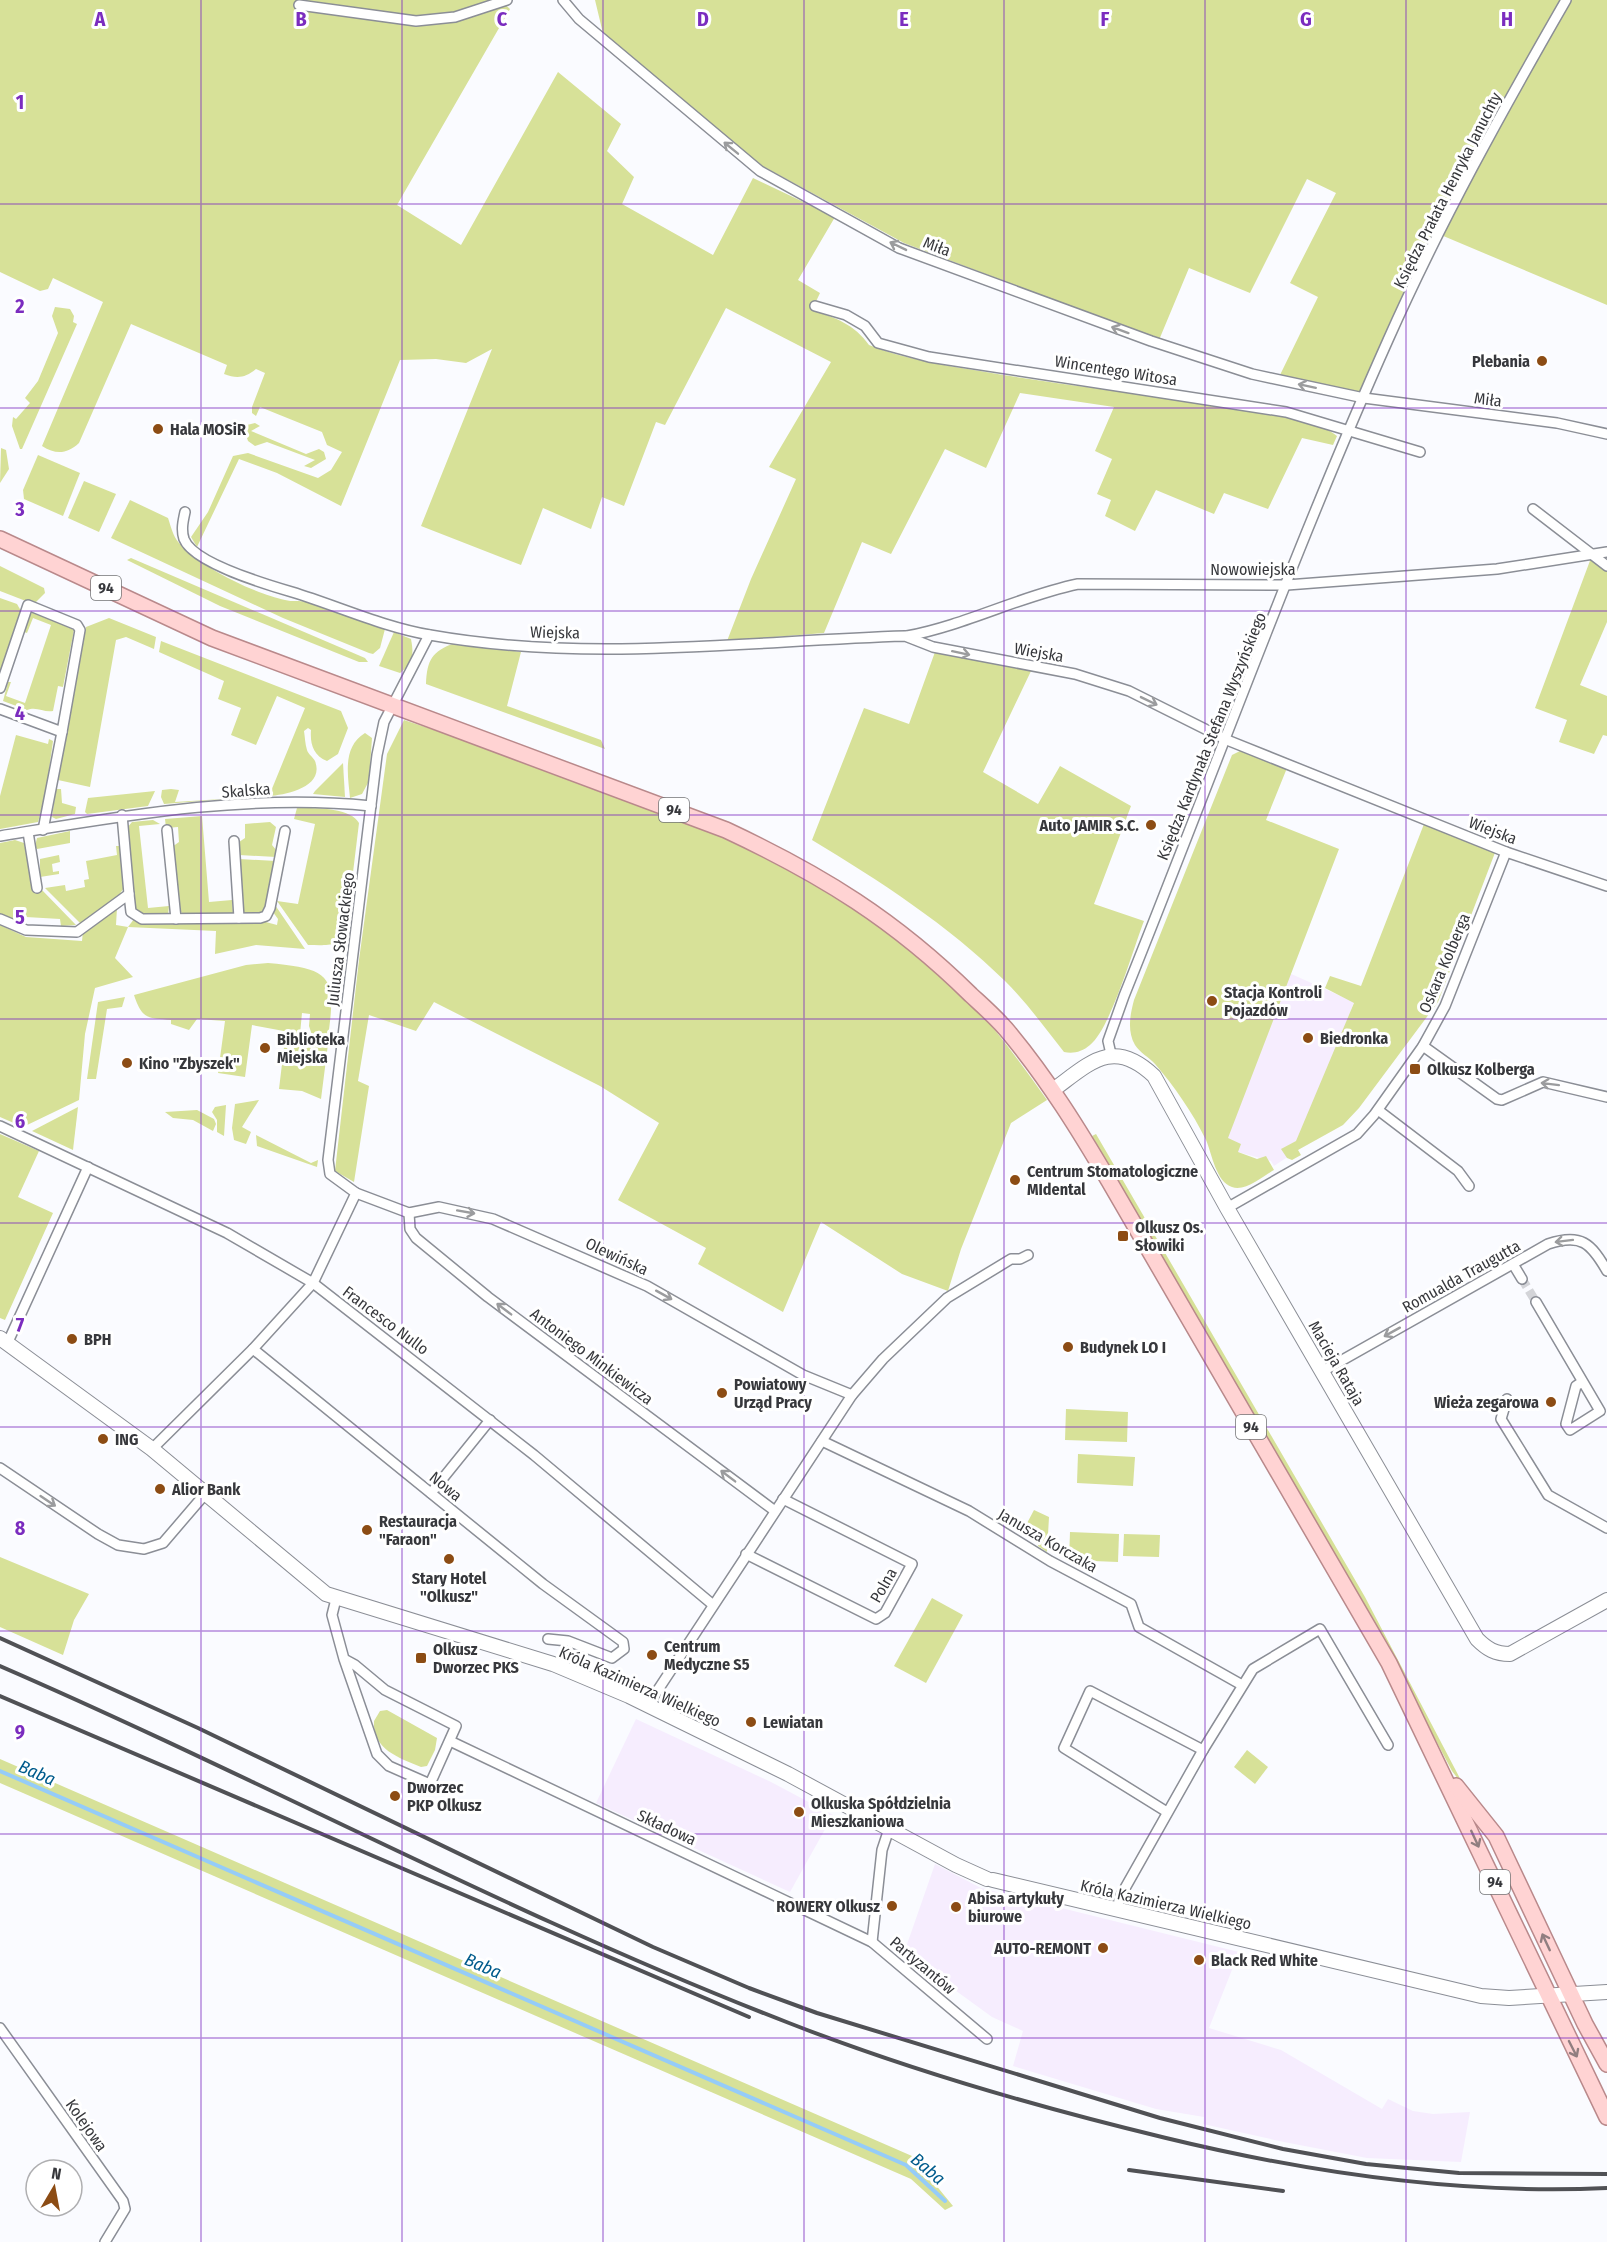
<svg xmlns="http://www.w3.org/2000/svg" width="1607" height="2242" font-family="'Fira Sans Condensed',sans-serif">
<rect width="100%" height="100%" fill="#fafbff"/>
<!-- commercial -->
<g fill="#f6edfe">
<path d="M1289,973L1354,1002L1298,1150L1274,1166L1271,1161L1238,1152L1227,1138Z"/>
<path d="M636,1719L771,1782L833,1815L790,1892L596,1803Z"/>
<path d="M935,1864L981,1888L1239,1952L1209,2028L1281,2050L1382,2109L1388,2099L1413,2111L1433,2114L1470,2112L1461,2162L1367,2158L1284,2142L1203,2124L1204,2117L1156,2109L1013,2066L1023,2031L992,2017L904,1953Z"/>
</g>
<!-- green -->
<g fill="#d7e198">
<path d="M0,0H500L510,9L397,205L461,245L558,72L621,124L607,151L634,177L622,204L713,255L753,178L835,217L798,280L820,293L812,310C836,318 854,324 869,345C904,359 943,365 980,371C1059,385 1139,393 1219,405C1252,410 1311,415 1337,436L1333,445L1302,438L1268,509L1224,493L1214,514L1156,490L1135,531L1105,516L1111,500L1097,494L1112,459L1095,451L1114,407L1020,393L986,468L945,449L891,554L862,542L824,633L727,641L751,579L796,479L769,467L831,362L726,308L665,425L656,422L624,506L602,497L591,529L543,508L521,565L421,526L492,349L466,363L436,359L400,360L341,506L277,473L239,459L197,547L191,537L208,512L233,456L248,453L318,478L331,470L342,452L327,445L322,432L260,407L256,416L252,413V407L265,373L256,369C245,378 237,379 224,374L227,365L131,324L79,443C67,454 56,455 42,446L103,302L53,278L48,289L40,291L0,272Z"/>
<path d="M595,0H1607V305L1441,235L1368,394L1280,375L1318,297L1290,283L1336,193L1307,179L1250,293L1189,268L1159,340L904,243L757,163L606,46Z"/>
<path d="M55,307L70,309L74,316L73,322L77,324L22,449H20L12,426L13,417L16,419L30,403L25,398L38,381L58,333L52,316Z"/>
<path d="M255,423L260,426L251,431L306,454L319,449L324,452L326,459L311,468L304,466L315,460L267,442L255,446L248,441L245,432L247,425Z"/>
<path d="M1,448L6,450L9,469L0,483Z"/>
<path d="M38,455L80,473L63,516L24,499L23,490Z"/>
<path d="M84,481L116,494L99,532L68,518Z"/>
<path d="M130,500L168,518C171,527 173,536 179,543C198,566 255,594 285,600C292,602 299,600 307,602L385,629L380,648L373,654L369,653L283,618L111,538Z"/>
<path d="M131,558L365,658L368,662H359L220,606L127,560Z"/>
<path d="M1591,558L1607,570V622L1580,685L1607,696V736L1603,735L1594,754L1559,742L1567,720L1535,708Z"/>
<path d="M0,566L44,588L45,593L35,603H31L0,591Z"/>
<path d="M0,598L17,604L21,611L0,676Z"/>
<path d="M34,612L74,630L63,687L58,686L53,711C44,713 37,706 27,710L3,701L8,682H11L6,696L25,703L51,625L33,618L27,633L24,632L30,614Z"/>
<path d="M109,618L156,637L154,649L126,637L116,640L90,787L58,780L86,627Z"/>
<path d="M394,632L411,639C414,655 413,663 400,673L379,666Z"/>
<path d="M161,641L341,711L348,728L338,754L327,761C313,755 310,744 311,730L308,728L304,731C305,737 305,744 307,750C308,754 313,757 315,761C325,787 286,795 269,796L305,708L277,696L256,745L231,735L241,708L218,699L224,681L159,652Z"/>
<path d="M455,643L521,652L507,706L601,740L605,749L426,684C427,660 432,651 455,643Z"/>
<path d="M935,652L1031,671L983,772L1038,804L1060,766L1131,806L1094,904L1144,921C1133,949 1111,1028 1090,1045C1082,1052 1073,1054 1064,1052C1045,1028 1027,1003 1005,981C948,925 880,881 812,840L864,708L909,724Z"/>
<path d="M404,720C560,772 721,822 861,909C887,925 913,948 936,968C980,1006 1014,1054 1047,1100L1011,1123L961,1249L948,1291L902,1274L821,1222L783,1312L698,1264L706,1248L618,1200L659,1123L600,1086L434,1002L416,1031L369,1015L358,1081L369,1086L354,1182L335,1171L359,960L387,754Z"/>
<path d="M365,733L372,738L369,781L362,794L350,798C348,775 342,747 365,733Z"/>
<path d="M16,735L48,744L49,739L53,741L46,792L38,822L0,829V796Z"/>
<path d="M1240,751L1287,768L1266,820L1339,849L1228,1138L1241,1144L1238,1152L1257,1159L1266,1156L1274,1170C1263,1176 1245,1192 1232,1187C1216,1182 1212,1154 1206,1140C1193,1113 1174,1086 1155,1064C1149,1057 1140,1053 1135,1045C1127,1031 1130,1015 1134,1000L1232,755Z"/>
<path d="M343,763L345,797L313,794L315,791Z"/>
<path d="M56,789H61L62,803L76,807L75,814L56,819L52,817Z"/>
<path d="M171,789L179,790L175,802L238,798L164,804L161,797L162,790Z"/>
<path d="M155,791L148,806L87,814L85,812L88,798Z"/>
<path d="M297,808C314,808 350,807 359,823L346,930C340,948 324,945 308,945L277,901L298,904L315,824L294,819Z"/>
<path d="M202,816L209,902L232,900L233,913L229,915L183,914L180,911L172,847L179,842L178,827L166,828L165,819Z"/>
<path d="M153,820L160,824L139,826L148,908L169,906L168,915H143L134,909L127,828L132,822Z"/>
<path d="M270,822L276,827L272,845L277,851L276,857L239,855V842L245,838V824Z"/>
<path d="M1424,824L1496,850L1438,1002L1359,1108L1343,1125L1298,1150L1301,1155L1292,1160L1287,1158L1281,1149L1296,1141L1354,1003L1325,988L1330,976L1361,986Z"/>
<path d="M70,831V843L37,849L35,846L37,838Z"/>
<path d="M15,840L24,843L33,890L41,889L76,925L61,926L60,919L26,917L24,925L0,916V843Z"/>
<path d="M116,846H121L124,888L119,895L81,924L45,888L65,885L66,891L85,887L84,880L89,879L86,861L117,855Z"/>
<path d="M59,855L60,862L52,864L53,872L59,871V874L40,877V859Z"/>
<path d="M239,859L276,861L266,908L261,915L247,914L244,912Z"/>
<path d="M275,905L305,949L256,945L215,954L216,931L128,927L115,958L133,977L95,988L85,1034L79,1100L23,1127L0,1117V925L26,937L82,941L83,931L117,908L116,925L128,927L134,919L140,922L262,921L277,925L278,919L273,912Z"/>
<path d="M268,963C330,969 337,974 328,1037L312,1035L309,1026L310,1014L302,1013L300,1034L252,1025L245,1077L218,1073L225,1021L197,1019L189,1030L171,1024V1020C147,1018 142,1019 134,995L246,965Z"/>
<path d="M125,997L122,1007L107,1009L96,1079H87L98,1002Z"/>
<path d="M285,1039L328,1044L321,1099L302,1091L279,1089Z"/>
<path d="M259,1100L242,1127L251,1132L246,1144L234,1140L232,1128L235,1104Z"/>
<path d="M226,1105L224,1136L217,1132V1120L212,1112L215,1107Z"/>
<path d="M78,1107L73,1150L32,1131Z"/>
<path d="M197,1110L214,1119L216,1124L213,1131L193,1120L173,1118L165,1112Z"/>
<path d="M0,1134L39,1151L18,1197L53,1213L5,1320L0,1318Z"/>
<path d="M1096,1134L1365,1597L1465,1788L1452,1771L1387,1648L1120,1186L1092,1136Z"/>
<path d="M256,1135L311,1163L318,1160L317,1167L257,1146Z"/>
<path d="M1066,1409L1128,1412L1127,1442L1065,1440Z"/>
<path d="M1078,1454L1135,1457L1133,1486L1077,1483Z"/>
<path d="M1034,1510L1049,1517L1047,1552L1038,1546L1037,1536L1025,1527Z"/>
<path d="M1070,1532L1119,1534L1118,1562L1069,1560Z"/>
<path d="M1124,1534L1160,1535L1159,1557L1123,1556Z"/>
<path d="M0,1557L89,1594L74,1620L63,1655L0,1627Z"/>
<path d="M932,1598L963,1615L926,1683L894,1666Z"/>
<path d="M387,1710L437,1738L435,1750L427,1766L421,1767C399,1758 372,1749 374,1721L380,1711Z"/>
<path d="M1247,1750L1268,1767L1255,1784L1234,1767Z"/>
<path d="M0,1759L912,2156L953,2206L945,2210L911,2179L0,1783Z"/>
</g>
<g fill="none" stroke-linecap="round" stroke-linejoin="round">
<!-- stream -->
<path stroke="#95ccf8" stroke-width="4" d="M0,1771L906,2165L945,2201"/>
<!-- street-tunnel -->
<path stroke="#d3d4d8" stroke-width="9" stroke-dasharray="9 4.5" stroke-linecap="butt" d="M1522,1279L1536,1302"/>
<defs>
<g id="street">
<path d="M563,0L579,19L760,171L899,248L1151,341L1252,374L1364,398L1557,423L1607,434"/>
<path d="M299,5L416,21L455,17L507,0"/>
<path d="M815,306L846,315L865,326L878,343L929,357L1286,412L1420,452"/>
<path d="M1533,509L1607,566"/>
<path d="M185,512C183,521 181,530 184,539C193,563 268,585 292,592C338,606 383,627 430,635C587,663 747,641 905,636L933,647L1075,674L1129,691L1227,740L1506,852L1607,886"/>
<path d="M907,636C966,625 1020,596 1078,584L1287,585L1497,569L1607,552"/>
<path d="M0,688L28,605L77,625L80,630L62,732L0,709"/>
<path d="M122,815L129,894"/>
<path d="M43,830L62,732"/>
<path d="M167,830L176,919"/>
<path d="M28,832L37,888"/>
<path d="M0,836C122,816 247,793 371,806"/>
<path d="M234,841L239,918"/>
<path d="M0,919L26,930L77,932L129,894L131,912L142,919L260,918L266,916L270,908L285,831"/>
<path d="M1423,1046L1497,1099L1502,1100L1543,1082L1607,1097"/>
<path d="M1111,1054L1108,1041L1124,996C1212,778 1292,555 1388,340C1440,223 1502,111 1566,0"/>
<path d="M1378,1110L1458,1171L1469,1186"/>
<path d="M0,1126L227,1233L313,1283L534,1455L712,1604"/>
<path d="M356,1193L409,1213L439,1207L493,1219L647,1286L803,1375L852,1395"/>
<path d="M1227,1208L1357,1134L1374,1115L1423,1046L1445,1006L1506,852"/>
<path d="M409,1213L410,1229L416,1238L488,1297L775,1511"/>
<path d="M1513,1264L1522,1279"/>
<path d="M1536,1302L1600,1411L1570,1430L1566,1424L1576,1386L1582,1382"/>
<path d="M8,1342L88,1167"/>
<path d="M253,1349L543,1584L623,1642L624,1649L612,1658L568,1641L548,1639"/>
<path d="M1323,1371L1548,1244C1581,1233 1591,1243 1607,1271"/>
<path d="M1507,1399L1501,1419L1548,1495L1607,1528"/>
<path d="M822,1441L969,1511L1050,1561L1131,1604L1139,1627L1242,1685"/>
<path d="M152,1449L253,1349L313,1283L356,1193L330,1174L328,1160L377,755L384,722L429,635"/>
<path d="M0,1468L98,1534L118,1545L144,1549L163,1543L205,1494"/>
<path d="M431,1493L490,1420"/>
<path d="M746,1554L876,1619L885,1613L912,1564L783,1499"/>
<path d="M336,1599L332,1615L344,1659L377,1754L389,1766L430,1784L456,1726L385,1690L355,1665L344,1659"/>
<path d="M648,1705L852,1395L883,1359L947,1298L1011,1259H1020L1028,1255"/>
<path d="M450,1741L872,1942L987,2039"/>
<path d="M1167,1812L1064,1748L1090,1691L1203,1750"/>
<path d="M1117,1909L1120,1897L1203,1750L1253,1669L1320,1629L1388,1745"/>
<path d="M872,1942L882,1850L889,1829"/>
<path d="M0,2028L123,2201L125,2209L105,2242"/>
</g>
<g id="secondary">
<path d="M1053,1090C1090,1063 1113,1037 1154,1076L1227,1208L1477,1639C1487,1649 1495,1654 1510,1654L1607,1600"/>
<path d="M0,1338L152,1449L326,1594L553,1664L629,1696L788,1774L956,1865L987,1879"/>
<path d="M993,1880L1481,1996L1509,1998L1607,1992"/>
</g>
<g id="primary">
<path d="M0,539L212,638L726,830C822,875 895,920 971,995C984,1007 999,1020 1010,1034C1048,1080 1079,1130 1109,1181L1389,1663L1607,2117"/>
<path d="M1456,1786L1496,1836L1585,2024L1607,2064"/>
</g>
</defs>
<!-- street casing -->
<use href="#street" stroke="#8b8e96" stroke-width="12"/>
<!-- secondary casing -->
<use href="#secondary" stroke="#8b8e96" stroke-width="16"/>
<!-- primary casing -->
<use href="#primary" stroke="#b9898b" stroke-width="18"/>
<!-- street -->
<use href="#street" stroke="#fff" stroke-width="9"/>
<!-- secondary -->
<use href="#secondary" stroke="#fff" stroke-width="14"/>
<!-- primary -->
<use href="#primary" stroke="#ffd3d3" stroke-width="15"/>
<!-- rail -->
<g stroke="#505155" stroke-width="4">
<path d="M0,1638L198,1728L653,1947L749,1988L817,2013L1160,2118L1283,2149L1366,2164L1459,2173L1607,2174"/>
<path d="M0,1666C265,1781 519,1919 789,2023C912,2071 1037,2107 1166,2138C1310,2173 1458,2195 1607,2188"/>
<path d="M0,1696L749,2017"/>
<path d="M1129,2170L1283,2191"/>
</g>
</g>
<!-- one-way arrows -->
<defs><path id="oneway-shaft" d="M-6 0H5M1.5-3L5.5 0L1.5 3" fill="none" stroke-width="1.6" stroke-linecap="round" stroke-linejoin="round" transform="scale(1.5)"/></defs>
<g stroke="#9b9c9e">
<use href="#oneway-shaft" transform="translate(731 148) rotate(-141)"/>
<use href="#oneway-shaft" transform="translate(898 246) rotate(-154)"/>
<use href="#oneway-shaft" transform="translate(1120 330) rotate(-160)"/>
<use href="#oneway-shaft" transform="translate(1307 386) rotate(-168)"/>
<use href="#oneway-shaft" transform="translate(961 653) rotate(12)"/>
<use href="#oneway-shaft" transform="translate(1149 701) rotate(26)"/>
<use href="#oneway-shaft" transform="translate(1550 1084) rotate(-173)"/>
<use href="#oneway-shaft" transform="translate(466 1212) rotate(10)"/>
<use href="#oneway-shaft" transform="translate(1564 1241) rotate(173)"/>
<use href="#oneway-shaft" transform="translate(664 1295) rotate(29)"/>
<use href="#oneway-shaft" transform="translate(504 1309) rotate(-143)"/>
<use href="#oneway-shaft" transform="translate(1392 1332) rotate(151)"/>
<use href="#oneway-shaft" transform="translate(728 1476) rotate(-143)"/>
<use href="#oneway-shaft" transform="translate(48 1501) rotate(34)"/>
</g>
<g stroke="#917e80">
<use href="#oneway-shaft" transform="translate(1475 1839) rotate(65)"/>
<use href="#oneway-shaft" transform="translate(1546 1942) rotate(-115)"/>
<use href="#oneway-shaft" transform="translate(1573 2049) rotate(63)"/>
</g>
<!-- grid -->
<path fill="none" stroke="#7b2cbf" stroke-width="1.5" stroke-opacity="0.55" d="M201,0V2242M402,0V2242M603,0V2242M804,0V2242M1004,0V2242M1205,0V2242M1406,0V2242M0,204H1607M0,408H1607M0,611H1607M0,815H1607M0,1019H1607M0,1223H1607M0,1427H1607M0,1631H1607M0,1834H1607M0,2038H1607"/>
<!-- markers -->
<g fill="#8c4c14" stroke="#fff" stroke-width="2">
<circle cx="1542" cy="361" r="6"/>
<circle cx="158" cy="429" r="6"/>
<circle cx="1151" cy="825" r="6"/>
<circle cx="1212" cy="1001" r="6"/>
<circle cx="1308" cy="1038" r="6"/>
<circle cx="265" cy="1048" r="6"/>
<circle cx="127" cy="1063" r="6"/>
<rect x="1409" y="1063" width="12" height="12" rx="3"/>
<circle cx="1015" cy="1180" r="6"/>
<rect x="1117" y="1230" width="12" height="12" rx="3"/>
<circle cx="72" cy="1339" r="6"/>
<circle cx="1068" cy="1347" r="6"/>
<circle cx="722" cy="1393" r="6"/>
<circle cx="1551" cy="1402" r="6"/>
<circle cx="103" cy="1439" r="6"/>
<circle cx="160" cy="1489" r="6"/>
<circle cx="367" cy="1530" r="6"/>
<circle cx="449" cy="1559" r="6"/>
<circle cx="652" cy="1655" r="6"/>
<rect x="415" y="1652" width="12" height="12" rx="3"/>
<circle cx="751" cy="1722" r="6"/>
<circle cx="395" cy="1796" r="6"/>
<circle cx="799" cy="1812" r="6"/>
<circle cx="892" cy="1906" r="6"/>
<circle cx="956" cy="1907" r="6"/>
<circle cx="1103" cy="1948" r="6"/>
<circle cx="1199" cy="1960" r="6"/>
</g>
<g text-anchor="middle" stroke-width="6" stroke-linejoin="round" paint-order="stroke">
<!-- shield labels -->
<g fill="#fff" stroke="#737476" stroke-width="1.5">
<rect x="91" y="576" width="30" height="24" rx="4.5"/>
<rect x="659" y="798" width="30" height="24" rx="4.5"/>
<rect x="1236" y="1415" width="30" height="24" rx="4.5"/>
<rect x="1480" y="1870" width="30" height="24" rx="4.5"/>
</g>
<g font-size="15" font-weight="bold" fill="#37383c">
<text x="106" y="593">94</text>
<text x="674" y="815">94</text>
<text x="1251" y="1432">94</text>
<text x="1495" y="1887">94</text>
</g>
<!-- street labels -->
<g font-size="16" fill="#37383c" stroke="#fff">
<text transform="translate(1447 190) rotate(-63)" y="6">Księdza Prałata Henryka Januchty</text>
<text transform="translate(937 246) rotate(21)" y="6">Miła</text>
<text transform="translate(1116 370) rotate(9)" y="6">Wincentego Witosa</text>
<text transform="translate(1488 399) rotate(7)" y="6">Miła</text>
<text x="1253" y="575">Nowowiejska</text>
<text transform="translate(555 632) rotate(1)" y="6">Wiejska</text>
<text transform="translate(1039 652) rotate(10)" y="6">Wiejska</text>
<text transform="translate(1211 736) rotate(-68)" y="6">Księdza Kardynała Stefana Wyszyńskiego</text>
<text transform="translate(246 790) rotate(-4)" y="6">Skalska</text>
<text transform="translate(1493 830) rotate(21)" y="6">Wiejska</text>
<text transform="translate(340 939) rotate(-83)" y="6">Juliusza Słowackiego</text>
<text transform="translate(1444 963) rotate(-67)" y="6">Oskara Kolberga</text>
<text transform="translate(617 1256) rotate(25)" y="6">Olewińska</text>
<text transform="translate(1461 1276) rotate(-29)" y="6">Romualda Traugutta</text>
<text transform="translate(386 1320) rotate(37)" y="6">Francesco Nullo</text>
<text transform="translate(592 1356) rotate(37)" y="6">Antoniego Minkiewicza</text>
<text transform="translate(1337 1363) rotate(60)" y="6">Macieja Rataja</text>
<text transform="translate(446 1486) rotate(39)" y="6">Nowa</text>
<text transform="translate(1048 1540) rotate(30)" y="6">Janusza Korczaka</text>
<text transform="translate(883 1585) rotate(-60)" y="6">Polna</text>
<text transform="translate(640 1686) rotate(24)" y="6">Króla Kazimierza Wielkiego</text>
<text transform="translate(667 1827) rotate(25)" y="6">Składowa</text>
<text transform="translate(1166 1904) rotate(13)" y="6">Króla Kazimierza Wielkiego</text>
<text transform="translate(923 1965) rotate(40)" y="6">Partyzantów</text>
<text transform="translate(87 2125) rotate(55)" y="6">Kolejowa</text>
</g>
<!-- poi labels -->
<g font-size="16" font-weight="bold" fill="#37383c" stroke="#fff" text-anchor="start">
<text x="1530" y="367" text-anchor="end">Plebania</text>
<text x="170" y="435">Hala MOSiR</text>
<text x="1139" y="831" text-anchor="end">Auto JAMIR S.C.</text>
<text x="1224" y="998">Stacja Kontroli<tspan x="1224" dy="18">Pojazdów</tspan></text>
<text x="1320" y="1044">Biedronka</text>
<text x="277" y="1045">Biblioteka<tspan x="277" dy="18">Miejska</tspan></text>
<text x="139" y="1069">Kino "Zbyszek"</text>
<text x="1427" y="1075">Olkusz Kolberga</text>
<text x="1027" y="1177">Centrum Stomatologiczne<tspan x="1027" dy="18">MIdental</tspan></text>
<text x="1135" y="1233">Olkusz Os.<tspan x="1135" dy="18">Słowiki</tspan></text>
<text x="84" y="1345">BPH</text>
<text x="1080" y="1353">Budynek LO I</text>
<text x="734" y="1390">Powiatowy<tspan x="734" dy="18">Urząd Pracy</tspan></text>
<text x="1539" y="1408" text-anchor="end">Wieża zegarowa</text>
<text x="115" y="1445">ING</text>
<text x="172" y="1495">Alior Bank</text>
<text x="379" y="1527">Restauracja<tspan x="379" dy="18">"Faraon"</tspan></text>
<text x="449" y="1584" text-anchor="middle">Stary Hotel<tspan x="449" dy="18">"Olkusz"</tspan></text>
<text x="664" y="1652">Centrum<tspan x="664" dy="18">Medyczne S5</tspan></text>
<text x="433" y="1655">Olkusz<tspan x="433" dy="18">Dworzec PKS</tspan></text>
<text x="763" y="1728">Lewiatan</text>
<text x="407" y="1793">Dworzec<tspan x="407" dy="18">PKP Olkusz</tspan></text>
<text x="811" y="1809">Olkuska Spółdzielnia<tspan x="811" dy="18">Mieszkaniowa</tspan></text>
<text x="968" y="1904">Abisa artykuły<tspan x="968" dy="18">biurowe</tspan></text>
<text x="880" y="1912" text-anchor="end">ROWERY Olkusz</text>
<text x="1091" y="1954" text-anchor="end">AUTO-REMONT</text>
<text x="1211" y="1966">Black Red White</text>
</g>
<!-- water labels -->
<g font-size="18" font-style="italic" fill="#005b8c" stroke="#fff">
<text transform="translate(37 1773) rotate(23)" y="6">Baba</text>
<text transform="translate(483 1966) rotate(23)" y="6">Baba</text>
<text transform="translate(928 2169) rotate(40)" y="6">Baba</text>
</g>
</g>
<g font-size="20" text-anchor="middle" font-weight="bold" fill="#7b2cbf" stroke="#fff" stroke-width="6" stroke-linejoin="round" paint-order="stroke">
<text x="100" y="26">A</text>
<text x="301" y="26">B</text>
<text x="502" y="26">C</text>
<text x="703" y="26">D</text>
<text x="904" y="26">E</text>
<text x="1105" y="26">F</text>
<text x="1306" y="26">G</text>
<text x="1507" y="26">H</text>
<text x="20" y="109">1</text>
<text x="20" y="313">2</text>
<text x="20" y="516">3</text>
<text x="20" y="720">4</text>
<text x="20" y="924">5</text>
<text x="20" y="1128">6</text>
<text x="20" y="1332">7</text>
<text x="20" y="1535">8</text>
<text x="20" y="1739">9</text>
</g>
<!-- north arrow -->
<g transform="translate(54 2188) rotate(10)"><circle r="28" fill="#ffffff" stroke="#afafb1" stroke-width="1.5"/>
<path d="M0-4.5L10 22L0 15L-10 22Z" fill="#8c4c14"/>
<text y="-9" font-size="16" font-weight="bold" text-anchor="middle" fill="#37383c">N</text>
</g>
</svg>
